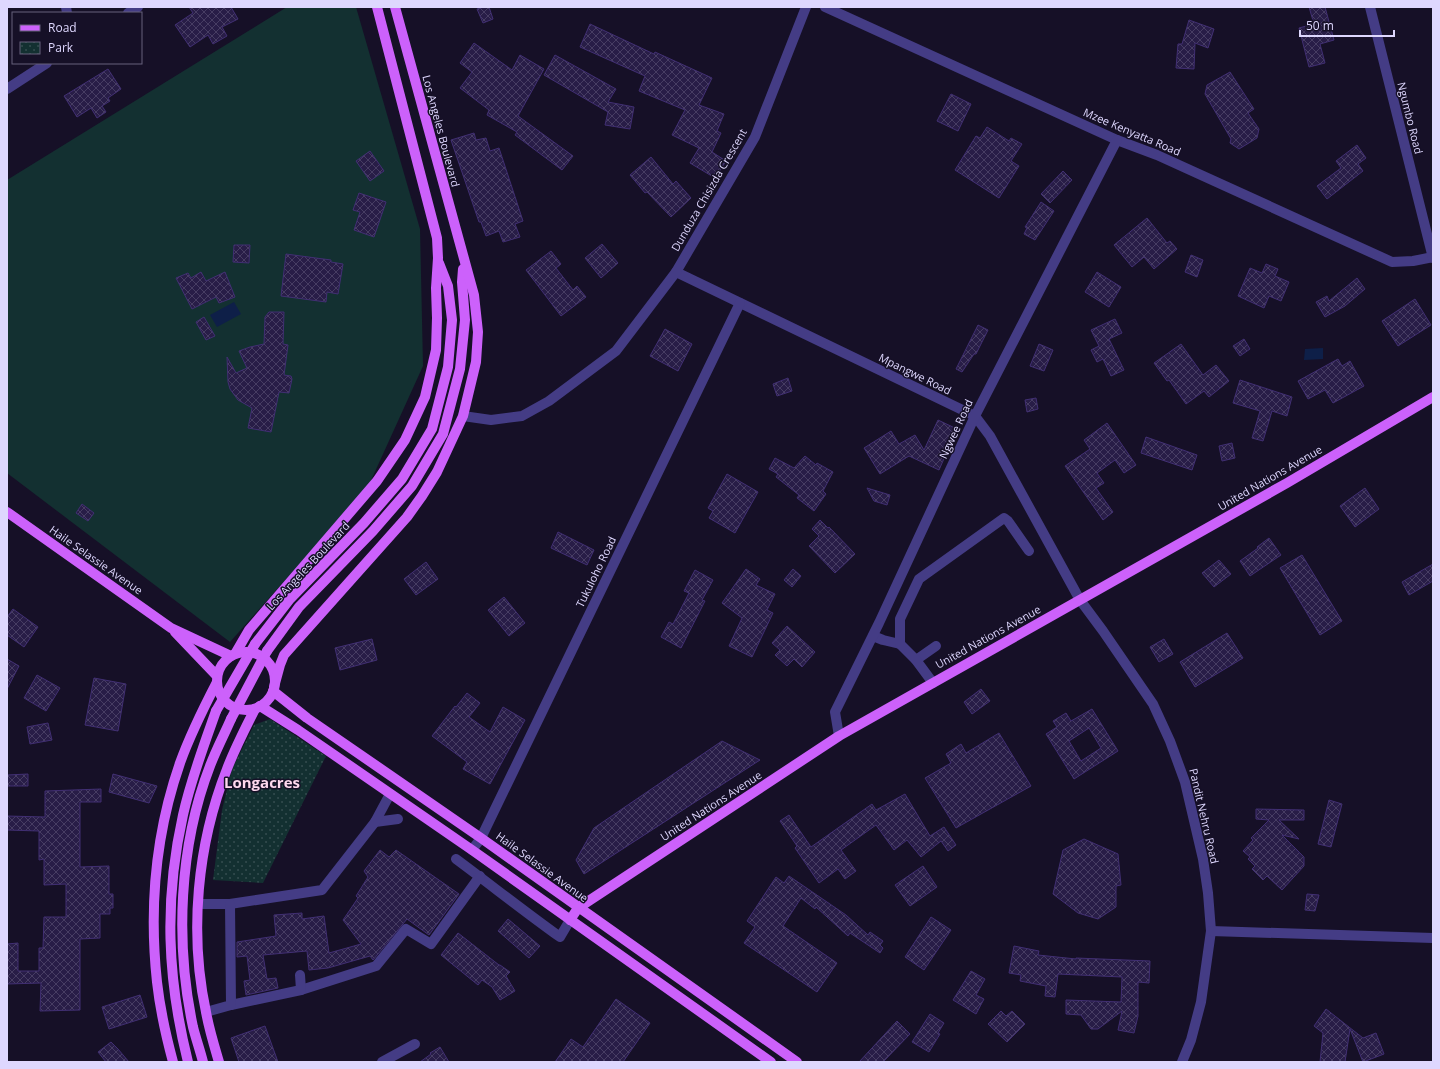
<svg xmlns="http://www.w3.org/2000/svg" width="1440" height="1069" font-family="'Open Sans',sans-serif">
<defs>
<pattern id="park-dots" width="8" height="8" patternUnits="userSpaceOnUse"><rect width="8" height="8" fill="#133031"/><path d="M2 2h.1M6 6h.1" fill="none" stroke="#354d50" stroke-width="1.8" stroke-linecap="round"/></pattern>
<pattern id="building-cross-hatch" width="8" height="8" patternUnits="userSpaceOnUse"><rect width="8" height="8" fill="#281d47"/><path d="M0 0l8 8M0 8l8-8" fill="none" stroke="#473d63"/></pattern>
</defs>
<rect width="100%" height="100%" fill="#161027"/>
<!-- park -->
<path fill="url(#park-dots)" d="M270,719L326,756L263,883L213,880L222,810L232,769L254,725Z"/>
<!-- pitch -->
<path fill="#133031" d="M287,7H356L420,229L423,366L368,487L230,642L7,473V180Z"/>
<!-- water -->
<g fill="#0e1f48">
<path d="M234,302L241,314L217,327L210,315Z"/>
<path d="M1323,348V359L1304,360L1305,349Z"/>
</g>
<!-- building -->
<g fill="url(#building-cross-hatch)" stroke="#412f73" fill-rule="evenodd">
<path d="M189,7H231L238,19L222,27L227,36L213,44L208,35L190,47L175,25L193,13Z"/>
<path d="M484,7H489L493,19L483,23L477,9Z"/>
<path d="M1309,7H1325L1334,40L1320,44L1325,63L1309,67L1299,28L1314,24Z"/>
<path d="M1189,20L1214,29L1208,48L1195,43L1194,69L1176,68L1178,44H1182Z"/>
<path d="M590,24L654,54L655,52L712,78L699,105L724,114L717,131L721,133L712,152L726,161L715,178L690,163L699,148L672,135L685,110L639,91L645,76L580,47Z"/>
<path d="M474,43L512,70L520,55L544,69L518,116L573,156L562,170L515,135L517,132L487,115L489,110L460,88L472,72L460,63Z"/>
<path d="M555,55L616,89L608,102L634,107L630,129L605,125L608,112L544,75Z"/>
<path d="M108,69L121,89L108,98L110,101L102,106L106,112L97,118L91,108L77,117L64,96Z"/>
<path d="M1230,72L1254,109L1248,113L1259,129L1257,138L1239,149L1230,143L1231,139L1205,94L1207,85Z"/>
<path d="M951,94L971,104L958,131L937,121Z"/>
<path d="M987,127L1009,141L1011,138L1022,144L1011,161L1019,166L999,198L955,170L976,136L980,138Z"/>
<path d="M474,133L476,140L486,138L490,151L499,148L523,221L515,224L520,237L503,242L499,231L486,236L481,222H479L451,140Z"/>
<path d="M1357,145L1366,158L1358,164L1363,171L1327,199L1317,186L1341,168L1336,161Z"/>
<path d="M370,151L384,171L370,181L356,161Z"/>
<path d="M651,157L673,184L676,181L691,198L671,217L647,192L645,193L630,175Z"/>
<path d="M1063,171L1072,180L1050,203L1041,194Z"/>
<path d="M359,193L386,202L374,237L354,230L360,212L353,210Z"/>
<path d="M1041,202L1054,211L1035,240L1024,234L1027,228L1025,227Z"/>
<path d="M1147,218L1167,243L1170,241L1177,249L1154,269L1144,257L1132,267L1114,245Z"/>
<path d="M602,244L618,263L601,278L585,258Z"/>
<path d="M234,245H250L249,263L233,262Z"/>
<path d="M551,251L561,264L556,268L573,290L577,286L586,297L561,316L526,270Z"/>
<path d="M286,254L331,260V262L343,264L338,294L327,292L326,302L281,296Z"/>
<path d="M1191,255L1203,260L1197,277L1185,272Z"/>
<path d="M1266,264L1278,269L1275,276L1289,282L1281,301L1269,296L1264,308L1238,296L1250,268L1262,273Z"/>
<path d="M201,272L206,281L225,272L235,297L219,303L216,297L192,309L176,278L188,273L191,278Z"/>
<path d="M1097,272L1121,287L1109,307L1085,292Z"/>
<path d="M1357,278L1365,289L1345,306L1325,317L1316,302L1327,296L1329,301Z"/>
<path d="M1415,299L1431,325L1398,346L1382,321Z"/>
<path d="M269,312H284L283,344L288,345L284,375L291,376L292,379L289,393L279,392L271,432L248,428L252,408L238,400L230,389L228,382L227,357L236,373L247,368L239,351L250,347L264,344L265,317Z"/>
<path d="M204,317L215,336L206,340L196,322Z"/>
<path d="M1115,319L1122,333L1109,339L1124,370L1111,376L1103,359L1097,362L1091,350L1099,346L1091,330Z"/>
<path d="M978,325L988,330L976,354H974L962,372L956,369Z"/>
<path d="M665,329L692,344L678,371L650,356Z"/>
<path d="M1244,339L1250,349L1240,356L1233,346Z"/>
<path d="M1039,344L1053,350L1044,371L1030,366Z"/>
<path d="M1181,344L1203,375L1216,365L1229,381L1209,397L1204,391L1186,404L1169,380L1167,381L1154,363Z"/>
<path d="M1338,359L1342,366L1350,361L1364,386L1333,403L1325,390L1308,399L1298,381Z"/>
<path d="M788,378L792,391L777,396L773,384Z"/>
<path d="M1240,380L1292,397L1287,416L1272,411L1263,441L1252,438L1260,411L1233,403Z"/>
<path d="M1036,398L1038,409L1027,412L1025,400Z"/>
<path d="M938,420L957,429L939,470L909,456L880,474L864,448L891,431L899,444L915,435L924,450Z"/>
<path d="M1107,423L1136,465L1124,473L1115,460L1097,473L1104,483L1096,488L1113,512L1103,520L1065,466L1090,449L1084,440Z"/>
<path d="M1146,437L1197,455L1192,470L1141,453Z"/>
<path d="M1232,443L1235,458L1222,461L1219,446Z"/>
<path d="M805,456L816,465L817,463L833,472L823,491L826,494L814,511L797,498L799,495L776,477L778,474L769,469L775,458L794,468Z"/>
<path d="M727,474L758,492L735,533L709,518L713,511L708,508Z"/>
<path d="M867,488L890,495L887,505L874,501Z"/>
<path d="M1365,488L1379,509L1355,527L1340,506Z"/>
<path d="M82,504L94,513L88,521L76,513Z"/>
<path d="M820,520L828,528L829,527L855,554L835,573L809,546L819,536L812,529Z"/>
<path d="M558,532L594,550L587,565L551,548Z"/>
<path d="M1269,538L1281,555L1250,576L1240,561L1258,548L1257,547Z"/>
<path d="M1302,555L1342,621L1320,635L1280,568Z"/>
<path d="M1219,560L1231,574L1214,587L1202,573Z"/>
<path d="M426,562L438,579L416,595L404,579Z"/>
<path d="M1433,564V581L1409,595L1402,582Z"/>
<path d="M746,569L760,579L756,585L775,594L767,610L773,613L752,657L729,646L742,618L722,603Z"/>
<path d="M793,569L801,576L792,587L784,580Z"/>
<path d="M695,570L713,580L702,600L705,601L681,648L661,637L669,622L673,624L689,593L684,591Z"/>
<path d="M504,597L525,623L509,636L488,610Z"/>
<path d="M13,609L38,627L24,647L7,635V617Z"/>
<path d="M787,626L815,652L802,667L794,659L787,666L775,655L780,650L772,643Z"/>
<path d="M1227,633L1243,658L1195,687L1180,662Z"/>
<path d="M372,639L377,660L340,670L335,648Z"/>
<path d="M1164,639L1173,654L1159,662L1150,647Z"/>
<path d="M7,659L19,666L7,689Z"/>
<path d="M37,675L60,688L46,711L24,698Z"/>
<path d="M94,678L126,684L118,731L85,725Z"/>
<path d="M981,689L990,701L972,714L964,702Z"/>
<path d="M467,693L480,703L469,717L490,732L503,707L525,720L490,784L463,769L467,762L432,736L455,706L456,707Z"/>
<path d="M1092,709L1118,751L1074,779L1046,734L1057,727L1053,721L1066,713L1071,721ZM1089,728L1101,748L1081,761L1069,741Z"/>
<path d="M48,723L52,740L30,744L27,727Z"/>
<path d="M999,733L1031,786L956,828L925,778L951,763L946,754L961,744L966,753Z"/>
<path d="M722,741L760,760L584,874L576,860L594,828Z"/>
<path d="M28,774V786H7V775Z"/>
<path d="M113,774L157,786L149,803L109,792Z"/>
<path d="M101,789V802H80V867L109,866V894H113V908H110V914H100V938L80,939V1010L40,1011L41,983L7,984V944L18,943V971H39V948H43L44,917H66V884L44,885V859L39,860V831L7,830V816L45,817V791Z"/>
<path d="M905,794L930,836L944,827L956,845L948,851L941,841L921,857L907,840L894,850L876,825L841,850L856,871L845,879L838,869L819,883L795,848L797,846L780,821L789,815L811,847L872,804L876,810Z"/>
<path d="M1329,800L1342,804L1331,847L1318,844Z"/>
<path d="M1256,809L1304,810V820H1279L1299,839L1282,835L1304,857V866L1282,890L1267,876L1263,880L1252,869L1255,866L1248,859L1250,857L1243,851L1253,840L1251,838L1269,820L1256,819Z"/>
<path d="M1084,839L1118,854L1121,885L1116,886V907L1098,919L1078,913L1053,894L1063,850Z"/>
<path d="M380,850L389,857L396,850L459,894L429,935L407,919L373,960L370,956L328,968L309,970L307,951L263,955L267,979L276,978L278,988L246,995L244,981L250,980L247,956L237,957V942L276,936L274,915L302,913V919L324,916L329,953L361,944L343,920L358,898L356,896L368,877L364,871Z"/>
<path d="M923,866L937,887L910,906L895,885Z"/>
<path d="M789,876L846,915L868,935L870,932L883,941L880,945L883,948L880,953L850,933L848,936L816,907L815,909L801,898L783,926L837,963L817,992L744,943L755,927L747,921L776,877L784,883Z"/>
<path d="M1307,894L1319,895L1315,911L1305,910Z"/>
<path d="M931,917L951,930L924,970L905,957Z"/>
<path d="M508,919L540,946L529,958L498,931Z"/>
<path d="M458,933L499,965H500L510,972L506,976L515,991L500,1000L492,987L482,980L478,985L441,955Z"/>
<path d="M1014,946L1039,951L1038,955L1076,959V958L1150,961L1149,983L1138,982V1016L1134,1033L1118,1030L1122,1011L1098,1029H1091L1081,1015L1066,1014V1000L1121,1002L1122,977L1058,974L1055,997L1045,996L1046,986L1020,981L1021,975L1009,973Z"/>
<path d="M971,971L985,979L976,995L984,999L976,1014L953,1000Z"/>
<path d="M140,995L147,1017L109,1029L102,1007Z"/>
<path d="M616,999L650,1023L623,1062H555L571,1039L583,1047Z"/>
<path d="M1326,1009L1363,1038L1376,1033L1384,1054L1363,1062L1350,1029L1345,1062H1320L1323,1033L1314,1026Z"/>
<path d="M1001,1011L1006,1016L1012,1011L1025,1024L1007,1042L988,1024Z"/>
<path d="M930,1014L944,1023L938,1033L940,1034L929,1052L912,1042Z"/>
<path d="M897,1021L910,1034L883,1062H859Z"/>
<path d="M265,1026L278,1062H239L231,1038Z"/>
<path d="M111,1042L118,1049L129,1062H106L98,1052Z"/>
<path d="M440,1047L449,1062H420L431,1054L430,1053Z"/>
</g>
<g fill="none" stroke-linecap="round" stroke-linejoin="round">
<!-- minor -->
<g stroke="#443c85" stroke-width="10">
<path d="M66,7L67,13"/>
<path d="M825,7L1117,140L1157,155L1392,262L1413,261L1433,257"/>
<path d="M1370,7L1433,258"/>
<path d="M128,13L138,7"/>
<path d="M7,89L47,63"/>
<path d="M676,272L975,416L990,436L1080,600L1103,631L1153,704L1170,741L1185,782L1203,859L1208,893L1211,931L1201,1002L1191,1040L1182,1062"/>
<path d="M463,416L491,420L522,416L549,401L616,351L676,272L755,137L806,7"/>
<path d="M873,636L883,640L900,644"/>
<path d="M916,660L936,646"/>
<path d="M933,683L916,660L900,644V619L919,579L1004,518L1008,521L1029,551"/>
<path d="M839,736L835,712L879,623L975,416L1117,140"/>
<path d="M375,822L398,819"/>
<path d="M472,850L481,838L740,303"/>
<path d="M456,859C491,885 525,912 560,937L570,920"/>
<path d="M198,904H230L322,890L375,822L390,794"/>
<path d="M1211,931L1433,938"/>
<path d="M301,990L376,966L406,929L431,944L480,876"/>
<path d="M231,1005L301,990L300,975"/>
<path d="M206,1012L231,1005L230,904"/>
<path d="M382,1062L415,1044"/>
</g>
<!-- major -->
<g stroke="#cc61fb" stroke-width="10">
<path d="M7,512L171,628L231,656"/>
<path d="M175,632L217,676"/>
<path d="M255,644L290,599L364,523L402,479L432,429L448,367L452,320L448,286L439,263"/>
<path d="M267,651L299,607L373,531L412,486L443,434L460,369L465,320L462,282L463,269"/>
<circle cx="246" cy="681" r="29"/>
<path d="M235,654L249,630L377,481L405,440L425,397L436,350L437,318L436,288L438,258L437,238L377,7"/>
<path d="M274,687L280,665L284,655L407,517L422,496L437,472L463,416L476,362L478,332L474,295L395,7"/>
<path d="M273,691L307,718L481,838L797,1062"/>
<path d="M260,706L298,730L472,850L771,1062"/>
<path d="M570,920L578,908L839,736L1287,483L1433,397"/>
<path d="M173,1062C166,1036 160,1009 157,982C149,908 156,832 180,763C190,735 203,709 217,682"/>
<path d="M188,1062C167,978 164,900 183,815C191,779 204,745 216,711"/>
<path d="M203,1062C200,1050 196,1039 193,1027C175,943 179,846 210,766C216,750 224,735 231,719"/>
<path d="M219,1062C214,1045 209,1029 206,1012C189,933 197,845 227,769C235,748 245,729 255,709"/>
</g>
<!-- major-bridge -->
<g stroke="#cc61fb" stroke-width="10">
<path d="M216,711L255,644"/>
<path d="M231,719L267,651"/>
</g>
</g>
<g text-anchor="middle" stroke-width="3" stroke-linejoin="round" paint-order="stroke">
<!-- street labels -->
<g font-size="11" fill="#ded7fe" stroke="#161027">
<text transform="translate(1410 118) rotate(76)" y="4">Ngumbo Road</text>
<text transform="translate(441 131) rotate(75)" y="4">Los Angeles Boulevard</text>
<text transform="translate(1132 132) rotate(23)" y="4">Mzee Kenyatta Road</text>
<text transform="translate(709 190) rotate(-60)" y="4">Dunduza Chisizda Crescent</text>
<text transform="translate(915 374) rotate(26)" y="4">Mpangwe Road</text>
<text transform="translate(956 429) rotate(-65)" y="4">Ngwee Road</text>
<text transform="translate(1270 478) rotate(-30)" y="4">United Nations Avenue</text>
<text transform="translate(96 560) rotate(35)" y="4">Haile Selassie Avenue</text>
<text transform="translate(308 566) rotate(-47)" y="4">Los Angeles Boulevard</text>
<text transform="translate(596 572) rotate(-64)" y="4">Tukuloho Road</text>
<text transform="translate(988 637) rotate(-29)" y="4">United Nations Avenue</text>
<text transform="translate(711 806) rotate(-33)" y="4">United Nations Avenue</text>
<text transform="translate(1204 816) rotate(77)" y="4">Pandit Nehru Road</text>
<text transform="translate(542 867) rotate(36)" y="4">Haile Selassie Avenue</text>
</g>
<!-- district labels -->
<g font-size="15" font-weight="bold" fill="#fed9ee" stroke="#161027">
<text x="262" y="788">Longacres</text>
</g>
</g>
<!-- border -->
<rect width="1440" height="1069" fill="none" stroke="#ded7fe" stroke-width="16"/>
<!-- legend -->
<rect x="12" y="12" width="130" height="52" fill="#161027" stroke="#66607d"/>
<rect x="20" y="25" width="20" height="6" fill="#cc61fb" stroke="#66607d"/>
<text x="48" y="32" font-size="12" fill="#ded7fe">Road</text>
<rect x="20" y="42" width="20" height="12" fill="url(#park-dots)" stroke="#66607d"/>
<text x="48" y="52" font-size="12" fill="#ded7fe">Park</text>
<!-- scale -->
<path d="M1300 30v6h94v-6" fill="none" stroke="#ded7fe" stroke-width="2"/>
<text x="1306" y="30" font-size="12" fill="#ded7fe" stroke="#161027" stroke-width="3" paint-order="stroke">50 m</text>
</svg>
